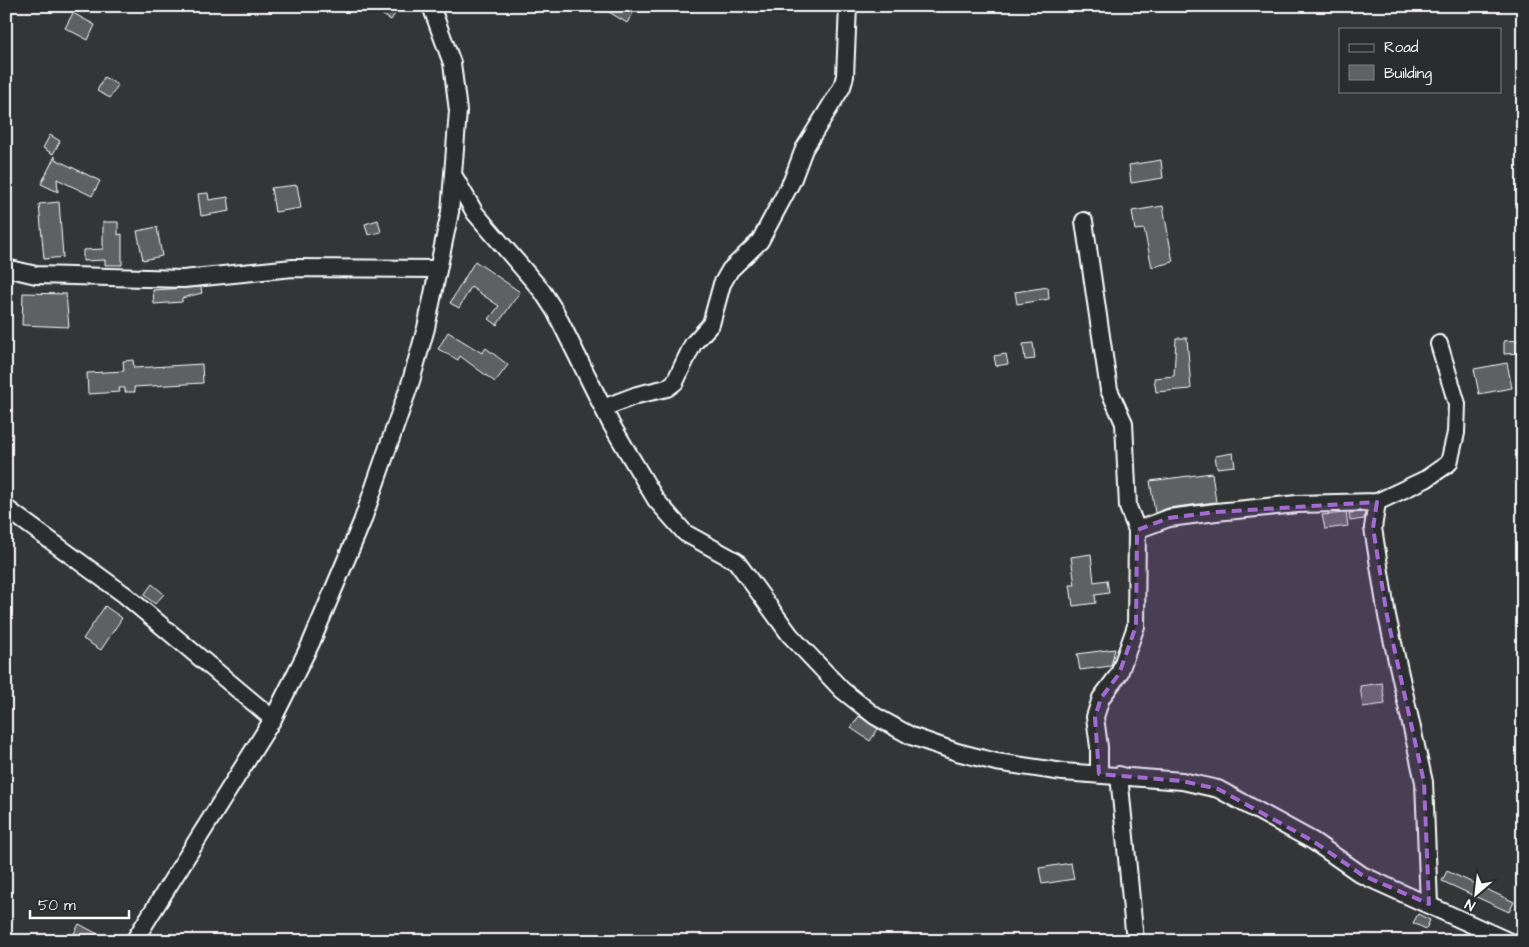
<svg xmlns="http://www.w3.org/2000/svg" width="1529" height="947" font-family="'Architects Daughter',sans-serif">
<rect width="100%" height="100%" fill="#333536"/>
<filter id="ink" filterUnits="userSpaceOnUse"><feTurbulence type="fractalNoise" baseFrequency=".02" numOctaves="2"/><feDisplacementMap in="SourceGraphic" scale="10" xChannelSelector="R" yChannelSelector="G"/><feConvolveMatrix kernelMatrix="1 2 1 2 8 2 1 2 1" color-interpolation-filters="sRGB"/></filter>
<g filter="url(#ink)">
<!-- building -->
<g fill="#5f6162" stroke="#fff">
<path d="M368,6H400L391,20Z"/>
<path d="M599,6H637L627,23Z"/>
<path d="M73,13L95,25L88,40L65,28Z"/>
<path d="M104,77L118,85L110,98L97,91Z"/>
<path d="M50,135L60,141L53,154L43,148Z"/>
<path d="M55,156V159L100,181L92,196L57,179L58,192L41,184Z"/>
<path d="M1161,160L1163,178L1131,183L1129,165Z"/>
<path d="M297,185L301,208L275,212L271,188Z"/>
<path d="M208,193L209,200L228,197L230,211L201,216L198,194Z"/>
<path d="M59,202L63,257L44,259L39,204Z"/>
<path d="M1163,206L1173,262L1152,267L1144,229L1135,230L1132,211Z"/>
<path d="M378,220L381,232L368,235L365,224Z"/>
<path d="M103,222H118V235L122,234V265H105V260L83,261V250L103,249Z"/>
<path d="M157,227L162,256L143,260L137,231Z"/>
<path d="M475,261L520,292L497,325L489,319L499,306L471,287L459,308L450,303Z"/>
<path d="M201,287L202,293L182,298V302L154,304L153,290Z"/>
<path d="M1048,287L1049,299L1017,304L1015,292Z"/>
<path d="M23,293L66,294L69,327L22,325Z"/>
<path d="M448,332L482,353L486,348L508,365L495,382L460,356L458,360L438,349Z"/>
<path d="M1176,338H1187L1191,389L1156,392L1154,378L1174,376Z"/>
<path d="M1523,340V353L1504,354V341Z"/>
<path d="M1033,343L1035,359L1025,360L1023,344Z"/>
<path d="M1006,354L1008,364L996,366L994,356Z"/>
<path d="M133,360L134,368L202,364L203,383L134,387L135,392H125V388H119L120,392L88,394L87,373L124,371L123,361Z"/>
<path d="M1507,363L1512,388L1479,394L1474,369Z"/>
<path d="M1233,453L1235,466L1217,468L1215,456Z"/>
<path d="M1212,473L1216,502L1168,508L1155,513L1150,481Z"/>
<path d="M1365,512L1364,519L1350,521L1349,513Z"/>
<path d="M1346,513L1348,526L1325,529L1322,515Z"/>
<path d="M1091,554L1094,582L1107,580L1109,593L1095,595L1096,603L1073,606L1070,585H1075L1071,557Z"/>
<path d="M152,584L164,594L155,604L144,595Z"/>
<path d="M105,606L122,618L101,650L83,639Z"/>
<path d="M1115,649L1111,666L1080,670L1077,654Z"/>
<path d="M1382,683L1385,704L1363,707L1360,686Z"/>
<path d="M859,716L878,729L870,741L851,728Z"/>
<path d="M1071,863L1074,879L1042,884L1039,868Z"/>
<path d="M1447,871L1514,902L1509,912L1442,881Z"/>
<path d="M1418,914L1430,920L1426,929L1413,923Z"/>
<path d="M79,924L111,941H70Z"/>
</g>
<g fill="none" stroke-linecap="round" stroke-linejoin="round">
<defs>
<g id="minor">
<path d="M455,178L475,213L542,291L555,311L611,424L656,500L685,533L736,561L790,635L842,690L875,716L911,736L957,752L996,762L1063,772L1182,781L1218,789L1313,841L1362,875L1508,941"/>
<path d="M1084,221L1109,390L1124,423L1128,507L1137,530L1136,626L1119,674L1101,698L1095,717L1099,747V774"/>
<path d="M6,268L36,275L183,279L293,268L438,269"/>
<path d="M603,408L637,395L667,388L675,382L693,344L711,324L722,284L730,270L760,241L792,181L804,149L842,87L845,76L848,6"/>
<path d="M1377,502L1373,528L1387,616L1424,782L1429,904"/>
<path d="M6,508L125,595L273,719"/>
<path d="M1137,530L1169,518L1216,512L1297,504L1377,502L1426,479L1449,463L1456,433L1457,404L1439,344"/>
<path d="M1119,775L1135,941"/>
<path d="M134,941L273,719L311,643L362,522L411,381L426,328L450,212L458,111L452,63L431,6"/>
</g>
</defs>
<!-- minor casing -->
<use href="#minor" stroke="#fff" stroke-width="20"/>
<!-- minor -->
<use href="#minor" stroke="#2a2d2e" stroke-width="16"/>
</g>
</g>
<!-- marked area -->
<path fill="#a36bd2" fill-opacity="0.2" stroke="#a36bd2" stroke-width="4" stroke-dasharray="10 6" stroke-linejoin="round" d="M1377,502L1373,528L1387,616L1424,782L1429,904L1362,875L1313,841L1218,789L1182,781L1099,774L1095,717L1101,698L1119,674L1136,626L1137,530L1169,518L1216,512Z"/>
<!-- margin -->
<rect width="1529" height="947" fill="none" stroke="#2a2d2e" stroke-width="25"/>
<rect x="12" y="12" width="1504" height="922" fill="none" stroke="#fff" stroke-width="2" filter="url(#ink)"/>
<!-- legend -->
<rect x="1339" y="28" width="162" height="65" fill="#2a2d2e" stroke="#7f8182"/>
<rect x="1349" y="44" width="25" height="8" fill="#2a2d2e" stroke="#7f8182"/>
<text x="1384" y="52" font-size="15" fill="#ffffff">Road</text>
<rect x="1349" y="65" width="25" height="15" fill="#5f6162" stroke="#7f8182"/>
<text x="1384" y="78" font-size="15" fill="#ffffff">Building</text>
<!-- north arrow -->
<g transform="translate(1476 894) rotate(208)" stroke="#2a2d2e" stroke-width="4" paint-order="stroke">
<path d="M0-4L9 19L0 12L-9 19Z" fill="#ffffff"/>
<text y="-8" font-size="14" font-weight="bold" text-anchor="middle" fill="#ffffff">N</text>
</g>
<!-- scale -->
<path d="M30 910v8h99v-8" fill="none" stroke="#ffffff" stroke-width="2.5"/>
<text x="38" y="910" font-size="15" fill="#ffffff" stroke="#2a2d2e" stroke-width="4" paint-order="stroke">50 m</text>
</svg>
